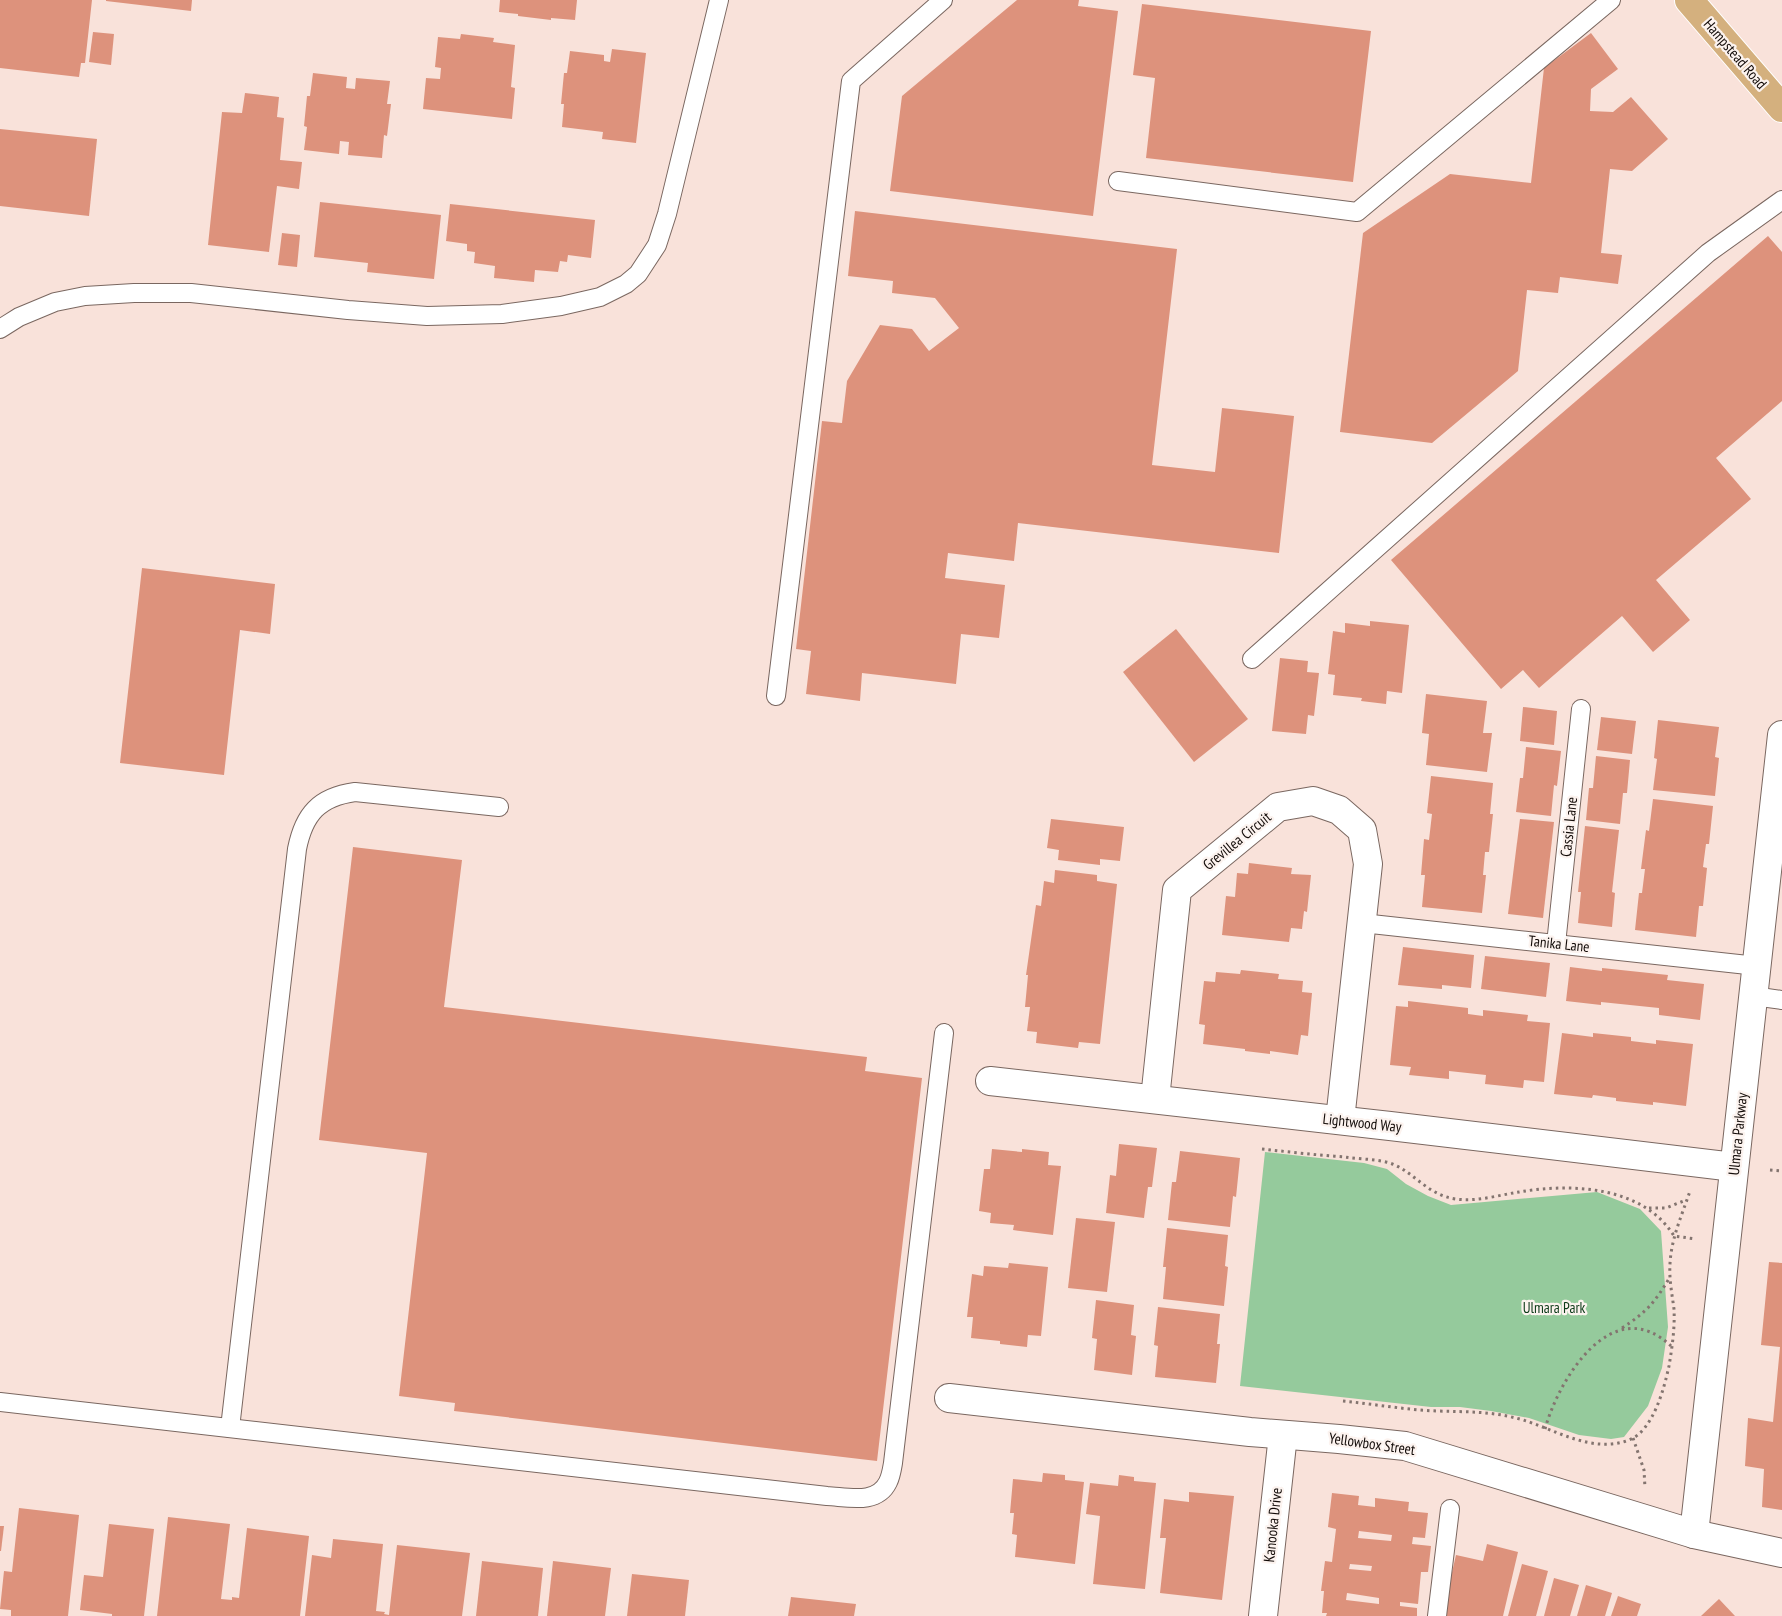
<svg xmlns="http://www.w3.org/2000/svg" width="1782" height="1616" font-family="'PT Sans Narrow',sans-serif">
<rect width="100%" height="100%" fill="#f9e2da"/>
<!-- green -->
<path fill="#95ca9c" d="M1265,1152L1364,1163L1387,1169L1406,1184L1428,1196L1451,1205L1597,1192L1640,1209L1661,1231L1668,1327L1662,1368L1648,1406L1624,1437L1611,1439L1579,1435L1529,1418L1491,1411L1460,1407H1431L1240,1386Z"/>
<!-- building -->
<g fill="#dd927c" fill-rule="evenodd">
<path d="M0,0H92L85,63H81L79,77L0,68Z"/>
<path d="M106,0H192L191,11L106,1Z"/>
<path d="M500,0H577L575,20L551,18V20L518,16V14L499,12Z"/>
<path d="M1017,0H1079L1078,6L1118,11L1093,216L890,191L902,96Z"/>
<path d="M1142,4L1371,31L1353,182L1146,158L1155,78L1133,75Z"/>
<path d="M93,32L114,34L111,65L89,62Z"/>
<path d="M1591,33L1618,69L1591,89L1590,111L1613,112L1631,97L1668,139L1632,171L1610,169L1601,253L1622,255L1618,284L1560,277L1558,293L1527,290L1518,371L1432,443L1340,432L1363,233L1450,174L1531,183L1544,68Z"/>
<path d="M461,34L494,38L493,42L515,45L511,87L515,88L512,119L423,109L426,78L440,79L441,68L435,67L438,37L460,39Z"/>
<path d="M612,49L646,53L636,143L602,139L603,132L562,127L564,104H561L564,73H567L570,51L604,55V61L610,62Z"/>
<path d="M313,73L347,77L346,88L355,89L356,78L390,81L387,104H391L387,136L384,135L382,158L348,155L349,142L340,141L339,154L304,150L307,127L304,126L307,96H310Z"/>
<path d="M245,93L279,97L277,117L284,118L280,160L302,162L299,189L277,186L269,252L208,245L222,112L242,113Z"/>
<path d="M0,129L97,139L89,216L0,206Z"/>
<path d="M320,202L441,215L434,279L367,272L368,263L314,257Z"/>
<path d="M450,204L595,220L591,258L568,255L567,262L560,261L558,272L535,270L534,282L494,278L495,266L474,263L475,252L467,251V244L446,241Z"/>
<path d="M855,211L1177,249L1152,465L1215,472L1222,408L1294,416L1279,553L1018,523L1014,561L948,553L945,578L1005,585L999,638L961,634L956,684L862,673L860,701L806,694L811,651L796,649L822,421L842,423L847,381L880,325L912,329L929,351L959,328L935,298L892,293L893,281L848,276Z"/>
<path d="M282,233L300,235L297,267L278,265Z"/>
<path d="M1768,236L1782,252V401L1716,458L1751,499L1656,580L1690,620L1653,652L1622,616L1539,688L1523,670L1501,689L1391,560Z"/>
<path d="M142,568L275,584L270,634L240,630L224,775L120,763Z"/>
<path d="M1370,621L1409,625L1402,693L1387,691L1386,704L1361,701L1362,698L1333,695L1335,675L1328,674L1333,631L1345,633V623L1370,626Z"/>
<path d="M1176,629L1248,719L1194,762L1123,672Z"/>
<path d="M1280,658L1308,661L1307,672L1319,673L1314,716L1308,715L1306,734L1272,731Z"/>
<path d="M1426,694L1487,701L1483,733H1492L1487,772L1426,765L1429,734L1422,733Z"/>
<path d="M1523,707L1557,711L1554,745L1520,741Z"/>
<path d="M1601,717L1636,721L1632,754L1597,750Z"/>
<path d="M1658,720L1719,727L1715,757L1719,758L1715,796L1653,790L1657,759L1654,758Z"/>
<path d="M1526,747L1561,751L1557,786L1554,785L1551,816L1516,812L1520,778H1523Z"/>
<path d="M1596,756L1630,760L1627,793H1623L1620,824L1586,820L1589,788H1593Z"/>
<path d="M1431,776L1493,783L1490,814H1493L1489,852H1485L1483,875H1486L1482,913L1422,907L1425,875H1421L1424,839L1429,840L1432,814L1427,813Z"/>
<path d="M1653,799L1713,806L1709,844H1706L1703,867L1707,868L1703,906H1699L1696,937L1635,930L1639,893H1642L1645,869H1641L1646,830L1649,831Z"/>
<path d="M1051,819L1124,827L1120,861L1100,859V865L1058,860L1059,850L1047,848Z"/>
<path d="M1520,819L1554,822L1543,918L1508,914Z"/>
<path d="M1585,826L1619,830L1612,892L1615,893L1612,927L1578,923L1581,892H1578Z"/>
<path d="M353,847L462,860L444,1007L867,1057L865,1071L922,1078L877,1461L454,1411L455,1403L399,1396L427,1153L319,1140Z"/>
<path d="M1249,863L1292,868L1291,874L1311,875L1307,912L1304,911L1302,929L1291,928L1289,942L1222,935L1226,896L1235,897L1237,873L1248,874Z"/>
<path d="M1055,870L1097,875V881L1117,884L1100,1044L1079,1042L1078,1048L1036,1043L1037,1032L1027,1031L1030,1007H1025L1028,975H1026L1036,905L1041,906L1044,881L1054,883Z"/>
<path d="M1403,947L1474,955L1471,988L1442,985V989L1398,985Z"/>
<path d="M1485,956L1550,963L1546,997L1481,989Z"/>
<path d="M1570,967L1602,971V968L1668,975L1667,980L1704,984L1700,1020L1659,1015V1008L1601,1002V1005L1566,1001Z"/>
<path d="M1241,970L1279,974L1278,979L1303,981L1302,992L1312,993L1308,1036L1301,1035L1298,1055L1270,1051V1054L1245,1051V1049L1203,1044L1205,1025L1199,1024L1204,981L1215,982L1216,972L1240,974Z"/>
<path d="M1408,1001L1468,1008V1014L1483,1016V1010L1528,1015L1527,1021L1550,1023L1544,1082L1524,1080L1523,1088L1485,1084L1486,1075L1449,1071V1079L1409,1075L1411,1067L1390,1065L1396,1006L1408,1007Z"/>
<path d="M1562,1033L1593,1037V1033L1631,1037V1041L1656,1044V1040L1693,1044L1686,1106L1653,1102V1105L1616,1101V1098L1593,1095L1592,1098L1554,1094Z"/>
<path d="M1119,1144L1157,1148L1152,1187H1148L1144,1218L1106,1213L1110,1175L1116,1176Z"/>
<path d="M992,1149L1022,1152V1149L1049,1152L1048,1165L1061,1166L1053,1235L1013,1230L1014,1225L990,1223L991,1213L979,1211L984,1169H990Z"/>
<path d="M1180,1151L1240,1158L1236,1197L1233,1196L1230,1227L1168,1220L1172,1182H1176Z"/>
<path d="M1076,1218L1115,1222L1107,1292L1068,1288Z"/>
<path d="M1167,1228L1228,1235L1225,1266L1228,1267L1224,1306L1163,1299L1166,1267H1163Z"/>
<path d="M1769,1262L1782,1263V1510L1762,1507L1764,1469L1745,1466L1748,1418L1773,1422L1780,1347L1761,1345Z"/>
<path d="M1009,1263L1048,1267L1041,1336L1028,1335L1027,1347L1000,1344V1341L971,1338L973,1317H967L972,1274L983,1276L984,1266L1008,1268Z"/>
<path d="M1096,1300L1134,1305L1131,1335L1136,1336L1132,1375L1094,1370L1097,1339L1092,1338Z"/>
<path d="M1158,1307L1220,1314L1217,1344H1220L1216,1383L1155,1377L1158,1346L1154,1345Z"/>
<path d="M1043,1473L1065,1475V1480L1084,1482L1075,1564L1015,1557L1017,1535L1012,1534L1014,1513H1010L1013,1479L1042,1482Z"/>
<path d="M1119,1475L1134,1477V1481L1156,1483L1145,1589L1093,1584L1100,1516L1086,1514L1090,1483L1118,1486Z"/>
<path d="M1189,1492L1234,1496L1222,1600L1160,1593L1166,1538H1160L1164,1499L1189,1502Z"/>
<path d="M1332,1493L1359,1496L1358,1505L1375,1507V1498L1409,1502L1408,1511L1428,1513L1425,1538L1413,1537L1412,1544L1431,1546L1428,1572H1421L1418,1604L1400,1602V1606L1417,1608V1616H1326L1327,1613H1322L1324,1591H1321L1325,1561L1332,1562L1336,1529L1328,1527ZM1359,1531L1392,1535L1391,1541L1358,1538ZM1350,1564L1372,1566L1371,1571L1349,1569ZM1347,1593L1379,1598V1604L1346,1600Z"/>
<path d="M19,1508L79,1515L68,1616H11V1610L0,1609L4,1571L12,1572Z"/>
<path d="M168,1517L230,1524L221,1599L232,1600V1597L239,1598L247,1528L309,1536L300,1616H157Z"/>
<path d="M109,1524L154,1529L144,1616H112V1614L80,1610L84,1575L103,1577Z"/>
<path d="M0,1526H4L1,1551H0Z"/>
<path d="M333,1539L383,1544L376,1611L385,1612L384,1614L389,1615L397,1545L470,1553L462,1616H305L312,1555L331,1558Z"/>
<path d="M1487,1544L1518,1552L1503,1616H1442L1456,1555L1483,1561Z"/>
<path d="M482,1561L543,1568L538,1616H476Z"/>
<path d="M553,1561L611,1568L605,1616H547Z"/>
<path d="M1522,1564L1548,1571L1536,1616H1508Z"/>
<path d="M632,1574L689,1580L685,1616H627Z"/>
<path d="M1554,1578L1579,1585L1570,1616H1544Z"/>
<path d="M1586,1585L1612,1593L1605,1616H1577Z"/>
<path d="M1618,1596L1641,1604L1637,1616H1611Z"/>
<path d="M791,1597L856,1604L854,1616H788Z"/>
<path d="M1719,1599L1735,1616H1701Z"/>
</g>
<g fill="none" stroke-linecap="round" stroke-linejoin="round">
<defs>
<g id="lane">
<path d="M1118,181L1357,212L1611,0"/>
<path d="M0,329L19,317L55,302L85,296L134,293H191L348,310L427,316L502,314L561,306L600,297L626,284L638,274L657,245L667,214L719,0"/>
<path d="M1252,659L1708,253L1782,200"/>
<path d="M776,696L851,81L943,0"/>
<path d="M1362,923L1757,966"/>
<path d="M1556,944L1581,709"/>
<path d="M1753,996L1782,1000"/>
<path d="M0,1402L827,1496C848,1497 877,1505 888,1482C891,1476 892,1469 893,1463L944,1033"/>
<path d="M230,1428L297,849C304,814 319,797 355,792L499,807"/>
<path d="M1437,1616L1450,1509"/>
</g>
<g id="street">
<path d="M990,1081L1390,1126L1734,1167"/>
<path d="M1155,1099L1177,890L1278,807L1313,801L1339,810L1362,830L1368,864L1340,1120"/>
<path d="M949,1398L1250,1432L1339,1439L1405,1446L1694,1534L1782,1553"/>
<path d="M1694,1534L1782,735"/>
<path d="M1263,1616L1283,1435"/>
</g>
<path id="primary" d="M1689,0L1782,108"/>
</defs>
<!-- lane casing -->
<use href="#lane" stroke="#7a6760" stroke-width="20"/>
<!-- street casing -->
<use href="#street" stroke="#7a6760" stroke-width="30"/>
<!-- primary casing -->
<use href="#primary" stroke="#fff" stroke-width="30"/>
<!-- path -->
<g stroke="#83746f" stroke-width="3" stroke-dasharray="2.5 4" stroke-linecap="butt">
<path d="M1262,1149C1289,1152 1317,1155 1345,1157C1358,1159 1373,1159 1386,1162C1412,1168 1425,1195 1456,1199C1477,1202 1499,1195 1519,1192C1572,1183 1643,1186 1674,1236L1696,1239"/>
<path d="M1770,1170L1782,1171"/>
<path d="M1649,1208H1666L1686,1200"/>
<path d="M1622,1328C1647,1312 1655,1302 1670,1277"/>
<path d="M1343,1401C1374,1404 1406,1410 1437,1411C1468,1412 1493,1411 1523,1420C1556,1430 1593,1454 1629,1440C1653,1431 1664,1389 1669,1366C1672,1348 1675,1328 1674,1309C1672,1294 1669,1279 1670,1264C1671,1239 1682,1215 1690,1191"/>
<path d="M1545,1429C1559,1378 1613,1291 1671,1346"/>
<path d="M1633,1438L1644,1470L1645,1488"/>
</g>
<!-- lane -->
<use href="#lane" stroke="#fff" stroke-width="18"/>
<!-- street -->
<use href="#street" stroke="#fff" stroke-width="28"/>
<!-- primary -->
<use href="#primary" stroke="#d4b07e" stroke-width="28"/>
</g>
<g text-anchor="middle" stroke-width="4.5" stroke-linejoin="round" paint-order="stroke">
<!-- street labels -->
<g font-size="15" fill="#120b08" stroke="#fcf3ef">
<text transform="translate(1735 54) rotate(49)" y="5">Hampstead Road</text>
<text transform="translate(1569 827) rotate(-84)" y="5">Cassia Lane</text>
<text transform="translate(1237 841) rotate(-39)" y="5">Grevillea Circuit</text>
<text transform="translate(1559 944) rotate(6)" y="5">Tanika Lane</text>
<text transform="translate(1362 1123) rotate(6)" y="5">Lightwood Way</text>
<text transform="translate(1738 1134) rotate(-84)" y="5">Ulmara Parkway</text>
<text transform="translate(1372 1444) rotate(8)" y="5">Yellowbox Street</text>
<text transform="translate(1273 1525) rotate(-84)" y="5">Kanooka Drive</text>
</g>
<!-- park labels -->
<g font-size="15" fill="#0c3a18" stroke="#fcf3ef">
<text x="1554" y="1313">Ulmara Park</text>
</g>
</g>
</svg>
